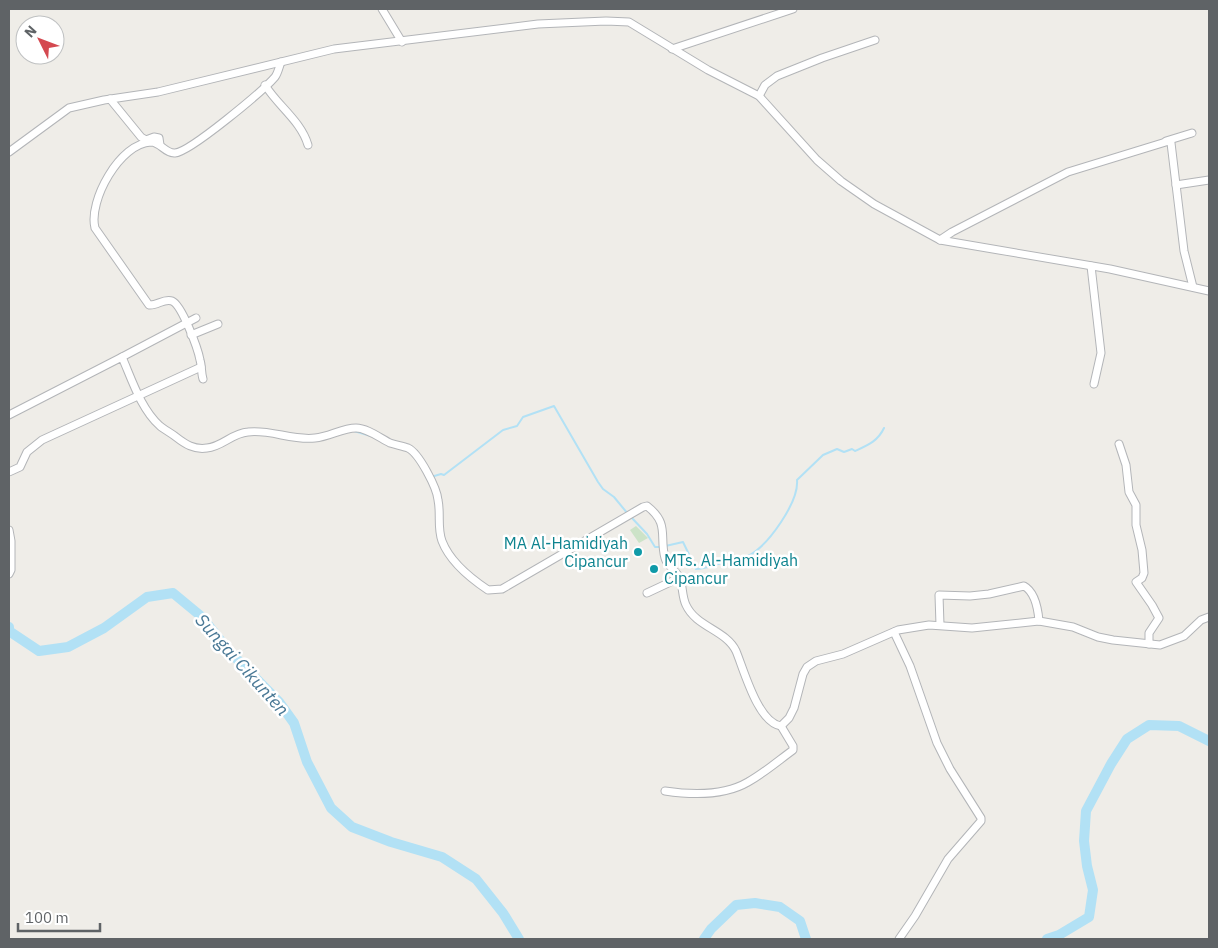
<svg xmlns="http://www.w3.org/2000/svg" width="1218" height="948" font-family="'IBM Plex Sans',sans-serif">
<rect width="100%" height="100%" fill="#efede8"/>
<!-- green -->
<path fill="#cce3c8" d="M636,526L648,538L639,543L630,530Z"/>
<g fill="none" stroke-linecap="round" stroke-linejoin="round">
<!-- stream -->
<g stroke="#b2e1f5" stroke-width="2">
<path d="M354,431L371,436"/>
<path d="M431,477L441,474L444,475L503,430L517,426L523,417L554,406L598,482L603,489L614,497L628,514"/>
<path d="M631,517L647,534L655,547H661L683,542L696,569C706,569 713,565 722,563C731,561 740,560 748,556C768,546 799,502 797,480L823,455L837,449L844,452L852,449L855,451C868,445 878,441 884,428"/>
</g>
<!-- river -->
<g stroke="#b2e1f5" stroke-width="10">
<path d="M9,627V631L39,651L68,647L104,628L147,597L173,593L202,617L228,650L279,702L294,723L307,762L331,808L352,827L391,842L442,857L476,879L503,913L519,939"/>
<path d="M704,939L711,929L736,905L755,903L780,907L800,921L806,939"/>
<path d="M1047,939L1059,935L1089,917L1093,890L1087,866L1084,841L1086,811L1111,764L1127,739L1149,725L1179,726L1209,741"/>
</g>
<defs>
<g id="minor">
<path d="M382,9L402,42"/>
<path d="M672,49L793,9"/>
<path d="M265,85C278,106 301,121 308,145"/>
<path d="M759,96L765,85L777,76L822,58L875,40"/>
<path d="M110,99L141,137L146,140L154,137L159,138L160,145"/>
<path d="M1166,141L1192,133"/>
<path d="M9,152L69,108L104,100L158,92L334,49L538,24L606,21L629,22L708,70L759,96L817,160L841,181L874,204L940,240L1110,269L1209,291"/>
<path d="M1176,185L1209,180"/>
<path d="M940,240L952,232L1068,172L1169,141L1171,143L1184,251L1193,287"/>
<path d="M1091,266L1101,353L1094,384"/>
<path d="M191,335L218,324"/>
<path d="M122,357L196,318"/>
<path d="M203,379C201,373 202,366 200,360C198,349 182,305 172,301C164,298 157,306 149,305L95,228C88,201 120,143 151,142C160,142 166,154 175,153C190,152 263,91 275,77C278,73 279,67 281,62"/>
<path d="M9,415L122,357C132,380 141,409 160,426C165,430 171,433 176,437C185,444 194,450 207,448C222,447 232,433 248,432C270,429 293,441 315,438C329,437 342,428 356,428C367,428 380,438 390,443C396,445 403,446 408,448C419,453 437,488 438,500C441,514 437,527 442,541C450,562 470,578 488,590L502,589L643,507L647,506C670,524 659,536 665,558C667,566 677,571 680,579C683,587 682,597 686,605C696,627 726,630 736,651C744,670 758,723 781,726L789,718L794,708L803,674L807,667L816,661L843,654L898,630L929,625L972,628L1039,621L1073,627L1098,637L1113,640L1160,645L1184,636L1201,620L1209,617"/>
<path d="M1119,444L1126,465L1129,492L1136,505V525L1142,550L1144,573L1142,578L1136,582L1152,605L1159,618L1149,633V644"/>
<path d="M9,472L20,467L27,452L42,440L201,367"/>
<path d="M9,530L11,541V570L9,574"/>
<path d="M647,593L679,578"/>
<path d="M940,625L939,595L970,596L989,594L1024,586C1035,592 1038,609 1039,621"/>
<path d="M894,632L910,666L937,743L950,769L981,818V821L948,859L915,916L899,939"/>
<path d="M665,791C692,795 724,796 748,782C764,773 778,761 793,750V746L781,726"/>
</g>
</defs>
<!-- minor casing -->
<use href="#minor" stroke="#b3b5b8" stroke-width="9"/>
<!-- minor -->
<use href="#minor" stroke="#fff" stroke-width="7"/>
</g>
<!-- markers -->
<g fill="#0f9aa8" stroke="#fff" stroke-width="2">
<circle cx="638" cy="552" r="5"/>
<circle cx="654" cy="569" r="5"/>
</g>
<g text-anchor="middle" stroke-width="5" stroke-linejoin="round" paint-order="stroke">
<!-- culture labels -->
<g font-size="16" fill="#0d838f" stroke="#fff" text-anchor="end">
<text x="628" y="549">MA Al-Hamidiyah<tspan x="628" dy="18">Cipancur</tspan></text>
<text x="664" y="566" text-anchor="start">MTs. Al-Hamidiyah<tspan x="664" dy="18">Cipancur</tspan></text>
</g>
<!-- water labels -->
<g font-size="18" font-style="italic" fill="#497895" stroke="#fff">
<text transform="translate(242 665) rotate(48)" y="6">Sungai Cikunten</text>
</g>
</g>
<!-- border -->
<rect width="1218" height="948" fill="none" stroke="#5f6366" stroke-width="20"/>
<!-- north arrow -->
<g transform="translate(40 40) rotate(312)"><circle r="24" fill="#ffffff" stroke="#bfc1c2"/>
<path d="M0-4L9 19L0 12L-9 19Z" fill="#d44950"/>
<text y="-8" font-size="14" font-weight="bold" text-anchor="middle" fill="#5f6366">N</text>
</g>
<!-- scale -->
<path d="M18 923v8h82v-8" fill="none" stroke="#5f6366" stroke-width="2.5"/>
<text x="25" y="923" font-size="15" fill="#5f6366" stroke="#ffffff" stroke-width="4" paint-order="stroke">100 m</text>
</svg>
